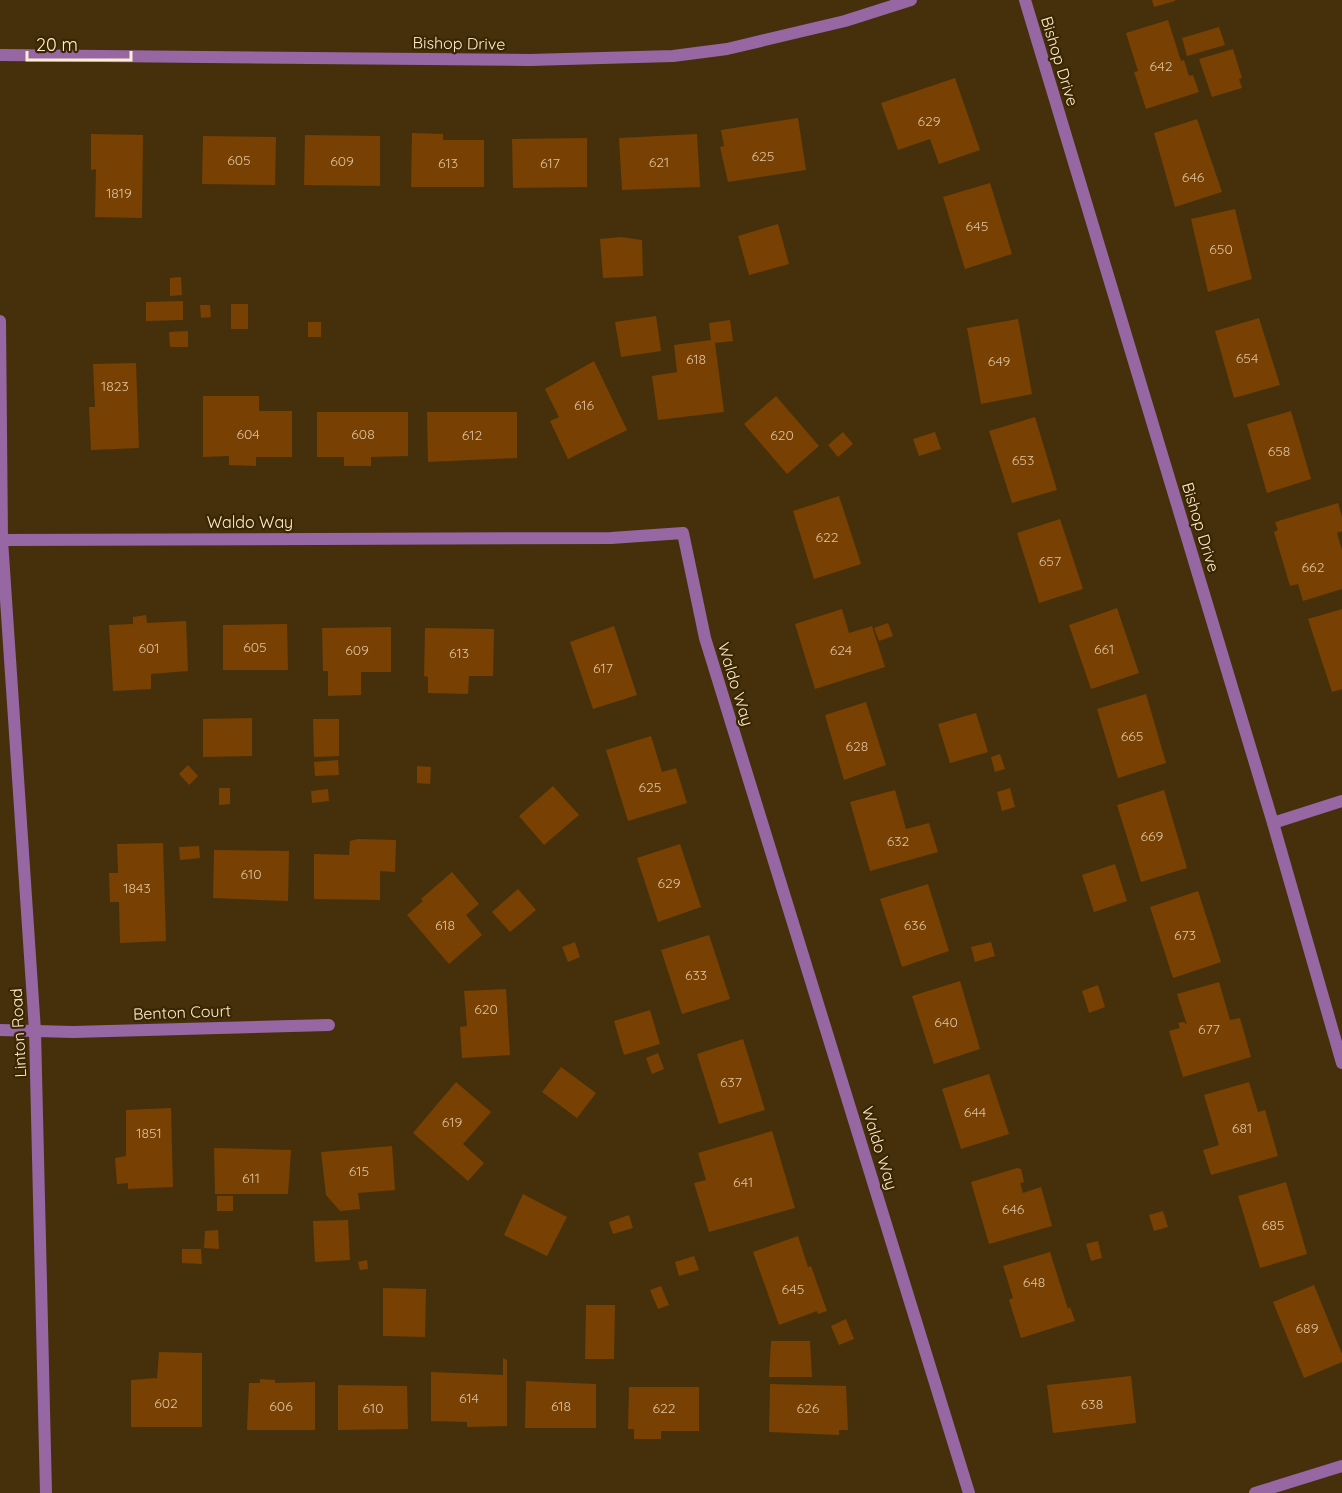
<svg xmlns="http://www.w3.org/2000/svg" width="1342" height="1493" font-family="Quicksand,sans-serif">
<rect width="100%" height="100%" fill="#45300b"/>
<!-- building -->
<g fill="#784002">
<path d="M1152,0H1175V1L1154,7Z"/>
<path d="M1168,20L1181,61L1184,60L1189,76L1193,75L1199,92L1146,109L1134,72L1138,71L1126,33Z"/>
<path d="M1219,27L1225,45L1187,56L1182,38Z"/>
<path d="M1233,49L1242,78L1239,79L1242,88L1212,97L1199,59Z"/>
<path d="M955,78L980,150L939,164L930,139L898,150L881,103Z"/>
<path d="M798,118L806,170L728,182L720,147L724,146L721,130Z"/>
<path d="M1197,119L1222,192L1175,207L1154,133Z"/>
<path d="M412,133L443,134V140H484V187H411Z"/>
<path d="M91,134L143,135L142,218L95,217L96,169L91,170Z"/>
<path d="M697,134L700,187L622,190L619,138Z"/>
<path d="M305,135L380,136V186L304,185Z"/>
<path d="M203,136L276,137L275,185L202,184Z"/>
<path d="M587,138V187L513,188L512,139Z"/>
<path d="M990,183L1012,254L965,269L943,197Z"/>
<path d="M1235,209L1252,279L1208,292L1191,219Z"/>
<path d="M778,224L789,264L749,275L738,236Z"/>
<path d="M621,237L642,240L643,276L603,278L600,239Z"/>
<path d="M181,277L182,295L170,296V278Z"/>
<path d="M183,301V320L146,321V302Z"/>
<rect x="231" y="304" width="17" height="25"/>
<path d="M200,305H210L211,317L201,318Z"/>
<path d="M656,316L661,351L621,357L615,322Z"/>
<path d="M1259,318L1280,385L1234,398L1215,331Z"/>
<path d="M1018,319L1032,394L981,404L967,328Z"/>
<path d="M730,320L733,341L715,343L724,412L658,420L652,376L677,372L674,345L711,340L709,323Z"/>
<rect x="308" y="322" width="13" height="15"/>
<path d="M188,331V347H170L169,332Z"/>
<path d="M594,361L627,430L568,459L550,421L559,417L545,389Z"/>
<path d="M136,363L139,448L91,450L89,407H95L93,364Z"/>
<path d="M203,396H259V411H292V457H256V466L229,465V456L203,457Z"/>
<path d="M776,396L819,446L787,474L744,424Z"/>
<path d="M1291,411L1311,479L1267,493L1247,424Z"/>
<path d="M317,412H408V456L371,457V466H344V457H317Z"/>
<path d="M427,412H517V458L428,462Z"/>
<path d="M1035,417L1057,490L1012,503L989,431Z"/>
<path d="M843,432L853,444L838,457L828,445Z"/>
<path d="M935,432L941,449L919,456L913,439Z"/>
<path d="M839,496L861,564L814,579L793,511Z"/>
<path d="M1338,503L1342,517V531L1337,533L1342,550V589L1303,601L1298,584L1290,586L1274,532L1278,530L1275,522Z"/>
<path d="M1060,519L1083,589L1039,603L1017,533Z"/>
<path d="M1117,608L1139,673L1091,689L1069,625Z"/>
<path d="M842,609L849,633L872,626L885,667L815,689L795,624Z"/>
<path d="M1342,609V689L1332,692L1308,619Z"/>
<path d="M146,615L147,623L186,621L188,671L151,674V689L113,691L109,625L133,624V617Z"/>
<path d="M888,623L893,636L879,641L874,628Z"/>
<path d="M287,624L288,670H223V625Z"/>
<path d="M614,626L637,695L593,709L570,642Z"/>
<path d="M391,627V672H361V695L328,696V671H323L322,628Z"/>
<path d="M425,628L494,629L493,676H469L468,694L428,693V677L424,676Z"/>
<path d="M1146,694L1166,763L1118,778L1097,709Z"/>
<path d="M866,702L886,765L844,780L825,715Z"/>
<path d="M976,713L988,752L950,763L938,724Z"/>
<path d="M252,718V756L203,757V719Z"/>
<path d="M313,719H339V756L314,757Z"/>
<path d="M651,736L662,772L676,768L687,803L628,821L606,750Z"/>
<path d="M1000,754L1005,769L995,772L991,757Z"/>
<path d="M338,760L339,775L315,776L314,762Z"/>
<path d="M188,765L198,776L189,785L179,774Z"/>
<path d="M417,766L431,767L430,784L417,783Z"/>
<path d="M553,786L579,815L544,845L519,816Z"/>
<path d="M219,788H230V804L219,805Z"/>
<path d="M1010,788L1015,807L1002,811L997,792Z"/>
<path d="M328,789L329,801L312,803L311,791Z"/>
<path d="M895,790L906,829L929,823L938,852L870,871L850,802Z"/>
<path d="M1164,790L1187,868L1141,882L1117,805Z"/>
<path d="M358,839L396,840L395,872L380,871V900L314,899V854L349,855L350,841Z"/>
<path d="M163,843L166,941L120,943L119,902H110L109,873H118L117,844Z"/>
<path d="M680,844L701,907L658,922L637,858Z"/>
<path d="M199,846L200,858L180,860L179,847Z"/>
<path d="M214,850L289,851L288,901L213,898Z"/>
<path d="M1115,864L1127,901L1094,912L1082,875Z"/>
<path d="M452,872L479,904L466,915L482,935L449,964L407,915L423,901L421,899Z"/>
<path d="M928,884L949,951L902,967L880,899Z"/>
<path d="M518,889L536,910L510,932L492,912Z"/>
<path d="M1198,891L1221,962L1173,978L1150,907Z"/>
<path d="M709,935L730,999L682,1014L661,950Z"/>
<path d="M575,942L580,957L568,962L562,947Z"/>
<path d="M991,942L995,956L975,962L971,947Z"/>
<path d="M960,981L980,1049L934,1064L912,996Z"/>
<path d="M1219,982L1230,1020L1240,1018L1251,1057L1183,1077L1169,1031L1180,1028L1178,1023L1184,1022L1187,1025L1177,994Z"/>
<path d="M1098,985L1105,1007L1089,1013L1082,991Z"/>
<path d="M506,989L510,1055L462,1058L460,1027L467,1026L464,991Z"/>
<path d="M650,1010L660,1044L624,1055L614,1021Z"/>
<path d="M743,1039L765,1110L719,1124L697,1054Z"/>
<path d="M658,1053L664,1069L652,1074L646,1058Z"/>
<path d="M561,1067L596,1093L577,1118L542,1092Z"/>
<path d="M989,1074L1009,1134L961,1149L942,1089Z"/>
<path d="M456,1082L491,1112L463,1144L484,1163L468,1181L413,1133Z"/>
<path d="M1249,1082L1258,1112L1265,1110L1278,1156L1211,1175L1203,1150L1219,1145L1204,1095Z"/>
<path d="M171,1108L173,1187L128,1189V1183L117,1184L115,1158L126,1156V1110Z"/>
<path d="M772,1131L795,1208L709,1232L694,1183L706,1180L698,1153Z"/>
<path d="M392,1146L395,1190L358,1193L360,1209L340,1211L326,1195L321,1152Z"/>
<path d="M214,1148L291,1150L288,1194H215Z"/>
<path d="M1017,1168L1021,1169L1024,1182L1020,1183L1023,1193L1041,1187L1052,1226L989,1244L971,1182Z"/>
<path d="M1286,1182L1307,1254L1260,1268L1238,1196Z"/>
<path d="M523,1194L567,1217L547,1256L504,1235Z"/>
<rect x="217" y="1196" width="16" height="15"/>
<path d="M1163,1211L1168,1227L1154,1231L1149,1215Z"/>
<path d="M629,1215L633,1228L613,1234L609,1222Z"/>
<path d="M348,1220L350,1260L315,1262L313,1221Z"/>
<path d="M218,1230L219,1249L204,1248L205,1231Z"/>
<path d="M798,1236L808,1267L811,1266L827,1311L818,1314L817,1311L779,1325L753,1252Z"/>
<path d="M1098,1241L1102,1258L1091,1261L1086,1244Z"/>
<path d="M182,1249H201L202,1264L182,1263Z"/>
<path d="M1050,1252L1068,1309L1070,1307L1075,1321L1021,1338L1009,1300L1013,1298L1003,1266Z"/>
<path d="M694,1256L699,1270L679,1276L675,1262Z"/>
<path d="M367,1260L368,1269L360,1270L358,1262Z"/>
<path d="M1314,1285L1342,1354V1362L1304,1378L1273,1302Z"/>
<path d="M661,1286L669,1305L658,1309L650,1290Z"/>
<path d="M383,1288L426,1289L425,1337L383,1336Z"/>
<path d="M586,1305H615L614,1359H585Z"/>
<path d="M846,1319L854,1339L839,1345L831,1326Z"/>
<path d="M771,1341H810L812,1377H769Z"/>
<path d="M159,1352L202,1353V1427H131V1380L157,1378Z"/>
<path d="M503,1358L507,1360V1426L467,1427V1422L431,1421V1372L503,1375Z"/>
<path d="M1131,1376L1136,1423L1053,1433L1047,1385Z"/>
<path d="M260,1379L275,1380V1383L315,1382V1430H247L249,1383H260Z"/>
<path d="M526,1381L596,1384V1428H525Z"/>
<path d="M770,1384L846,1386L848,1430H839V1435L769,1432Z"/>
<path d="M338,1385L407,1386L408,1429L338,1430Z"/>
<path d="M629,1387H699V1431H661V1439H634V1429H628Z"/>
</g>
<g fill="none" stroke-linecap="round" stroke-linejoin="round">
<!-- street -->
<g stroke="#9667a3" stroke-width="12">
<path d="M1025,0L1273,823L1342,1063"/>
<path d="M0,55L530,60L673,56L727,49L845,21L911,0"/>
<path d="M0,321L2,540L35,1031L46,1493"/>
<path d="M2,540L611,538L683,533L705,638L969,1493"/>
<path d="M1273,823L1342,801"/>
<path d="M0,1030L73,1032L329,1025"/>
<path d="M1255,1493L1342,1466"/>
</g>
</g>
<g text-anchor="middle" stroke-width="4.5" stroke-linejoin="round" paint-order="stroke">
<!-- number labels -->
<g font-size="14" fill="#dcc29e">
<text x="1161" y="71">642</text>
<text x="929" y="126">629</text>
<text x="763" y="161">625</text>
<text x="239" y="165">605</text>
<text x="342" y="166">609</text>
<text x="659" y="167">621</text>
<text x="448" y="168">613</text>
<text x="550" y="168">617</text>
<text x="1193" y="182">646</text>
<text x="119" y="198">1819</text>
<text x="977" y="231">645</text>
<text x="1221" y="254">650</text>
<text x="1247" y="363">654</text>
<text x="696" y="364">618</text>
<text x="999" y="366">649</text>
<text x="115" y="391">1823</text>
<text x="584" y="410">616</text>
<text x="248" y="439">604</text>
<text x="363" y="439">608</text>
<text x="472" y="440">612</text>
<text x="782" y="440">620</text>
<text x="1279" y="456">658</text>
<text x="1023" y="465">653</text>
<text x="827" y="542">622</text>
<text x="1050" y="566">657</text>
<text x="1313" y="572">662</text>
<text x="255" y="652">605</text>
<text x="149" y="653">601</text>
<text x="1104" y="654">661</text>
<text x="357" y="655">609</text>
<text x="841" y="655">624</text>
<text x="459" y="658">613</text>
<text x="603" y="673">617</text>
<text x="1132" y="741">665</text>
<text x="857" y="751">628</text>
<text x="650" y="792">625</text>
<text x="1152" y="841">669</text>
<text x="898" y="846">632</text>
<text x="251" y="879">610</text>
<text x="669" y="888">629</text>
<text x="137" y="893">1843</text>
<text x="445" y="930">618</text>
<text x="915" y="930">636</text>
<text x="1185" y="940">673</text>
<text x="696" y="980">633</text>
<text x="486" y="1014">620</text>
<text x="946" y="1027">640</text>
<text x="1209" y="1034">677</text>
<text x="731" y="1087">637</text>
<text x="975" y="1117">644</text>
<text x="452" y="1127">619</text>
<text x="1242" y="1133">681</text>
<text x="149" y="1138">1851</text>
<text x="359" y="1176">615</text>
<text x="251" y="1183">611</text>
<text x="743" y="1187">641</text>
<text x="1013" y="1214">646</text>
<text x="1273" y="1230">685</text>
<text x="1034" y="1287">648</text>
<text x="793" y="1294">645</text>
<text x="1307" y="1333">689</text>
<text x="469" y="1403">614</text>
<text x="166" y="1408">602</text>
<text x="1092" y="1409">638</text>
<text x="281" y="1411">606</text>
<text x="561" y="1411">618</text>
<text x="373" y="1413">610</text>
<text x="664" y="1413">622</text>
<text x="808" y="1413">626</text>
</g>
<!-- street labels -->
<g font-size="16" fill="#feedd2" stroke="#3a2600">
<text transform="translate(459 43) rotate(1)" y="6">Bishop Drive</text>
<text transform="translate(1060 61) rotate(73)" y="6">Bishop Drive</text>
<text x="250" y="528">Waldo Way</text>
<text transform="translate(1201 527) rotate(73)" y="6">Bishop Drive</text>
<text transform="translate(736 684) rotate(73)" y="6">Waldo Way</text>
<text transform="translate(182 1012) rotate(-2)" y="6">Benton Court</text>
<text transform="translate(18 1033) rotate(-93)" y="6">Linton Road</text>
<text transform="translate(880 1148) rotate(73)" y="6">Waldo Way</text>
</g>
</g>
<!-- scale -->
<path d="M27 51v9h104v-9" fill="none" stroke="#feedd2" stroke-width="3"/>
<text x="36" y="51" font-size="18" fill="#feedd2" stroke="#3a2600" stroke-width="4.5" paint-order="stroke">20 m</text>
</svg>
